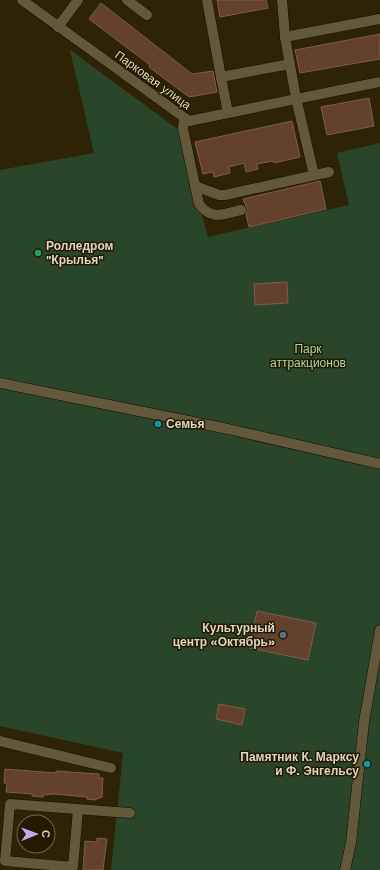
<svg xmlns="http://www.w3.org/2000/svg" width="380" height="870" font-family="'Work Sans',sans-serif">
<rect width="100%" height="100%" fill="#2e2305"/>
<!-- green -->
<path fill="#2a462a" d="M70,50L179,130L208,237L349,205L337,153L380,143V870H111L123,753L0,726V170L94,153Z"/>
<!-- building -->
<g fill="#64412c" stroke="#7c5e4d">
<path d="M217,0H266L268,8L220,17Z"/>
<path d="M101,3L192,74L213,71L217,92L189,97L149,67L150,65L89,19Z"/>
<path d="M380,34V59L300,73L295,50Z"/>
<path d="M369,98L374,126L327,135L321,107Z"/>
<path d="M292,121L300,157L274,163L273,161L257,164L258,169L246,172L244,163L229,167L230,173L214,177L213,172L203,174L195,142Z"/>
<path d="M320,181L326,209L249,227L246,214L247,209L243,199Z"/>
<path d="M287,282L288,303L255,305L254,284Z"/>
<path d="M257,611L316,623L308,660L250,648Z"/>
<path d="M219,704L245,709L242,725L216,719Z"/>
<path d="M5,769L56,773V771L99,774V778H103L102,797L94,800L87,799V797L54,794L43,795V797L32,796V794L6,792L7,783H4Z"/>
<path d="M97,838L107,839L103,870H83L85,841L97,842Z"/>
</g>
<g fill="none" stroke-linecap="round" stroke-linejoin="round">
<defs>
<g id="minor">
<path d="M22,0L189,121L380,82"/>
<path d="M127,0L147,15"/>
<path d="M207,0L221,77"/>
<path d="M282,0L285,37"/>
<path d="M58,27L78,0"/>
<path d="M228,113L221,77L290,64"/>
<path d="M184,119L183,129L199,204C212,221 223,214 241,210"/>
<path d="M314,175L296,98L285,37L380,19"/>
<path d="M195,186L219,195H225L329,172"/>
<path d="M0,383L228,429L380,464"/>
<path d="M0,741L111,768"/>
<path d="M78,810L73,867L5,861L10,804L130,813"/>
<path d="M345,870L351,843L364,722L380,630"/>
</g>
</defs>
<!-- minor casing -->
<use href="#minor" stroke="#150d00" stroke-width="11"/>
<!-- minor -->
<use href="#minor" stroke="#64583a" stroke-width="10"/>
</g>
<!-- markers -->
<circle fill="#2e9e5b" stroke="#241a00" stroke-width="1.5" cx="38" cy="253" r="4"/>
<g fill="#0f9aa8" stroke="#241a00" stroke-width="1.5">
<circle cx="158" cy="424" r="4"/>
<circle cx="367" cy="764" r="4"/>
</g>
<circle fill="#5c6f8a" stroke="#241a00" stroke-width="1.5" cx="283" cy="635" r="4"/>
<g text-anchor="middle" stroke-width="3" stroke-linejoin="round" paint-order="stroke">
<!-- street labels -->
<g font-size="12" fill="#ddd6c5" stroke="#241a00">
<text transform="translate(153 80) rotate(36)" y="4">Парковая улица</text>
</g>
<!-- poi labels -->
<g font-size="12" font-weight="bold" fill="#ddd6c5" stroke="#241a00" text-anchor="start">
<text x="46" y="250">Ролледром<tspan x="46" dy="14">"Крылья"</tspan></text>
<text x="166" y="428">Семья</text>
<text x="275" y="632" text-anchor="end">Культурный<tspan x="275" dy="14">центр «Октябрь»</tspan></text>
<text x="359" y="761" text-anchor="end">Памятник К. Марксу<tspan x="359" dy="14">и Ф. Энгельсу</tspan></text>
</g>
<!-- park labels -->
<g font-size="12" fill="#a4d8a4" stroke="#241a00">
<text x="308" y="353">Парк<tspan x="308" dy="14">аттракционов</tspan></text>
</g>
</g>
<!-- north arrow -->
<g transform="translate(36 834) rotate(89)"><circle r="19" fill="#241a00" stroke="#6e654f"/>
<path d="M0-3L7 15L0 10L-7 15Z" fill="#c9a5ee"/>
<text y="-6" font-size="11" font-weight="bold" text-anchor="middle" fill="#ddd6c5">С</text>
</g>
</svg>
